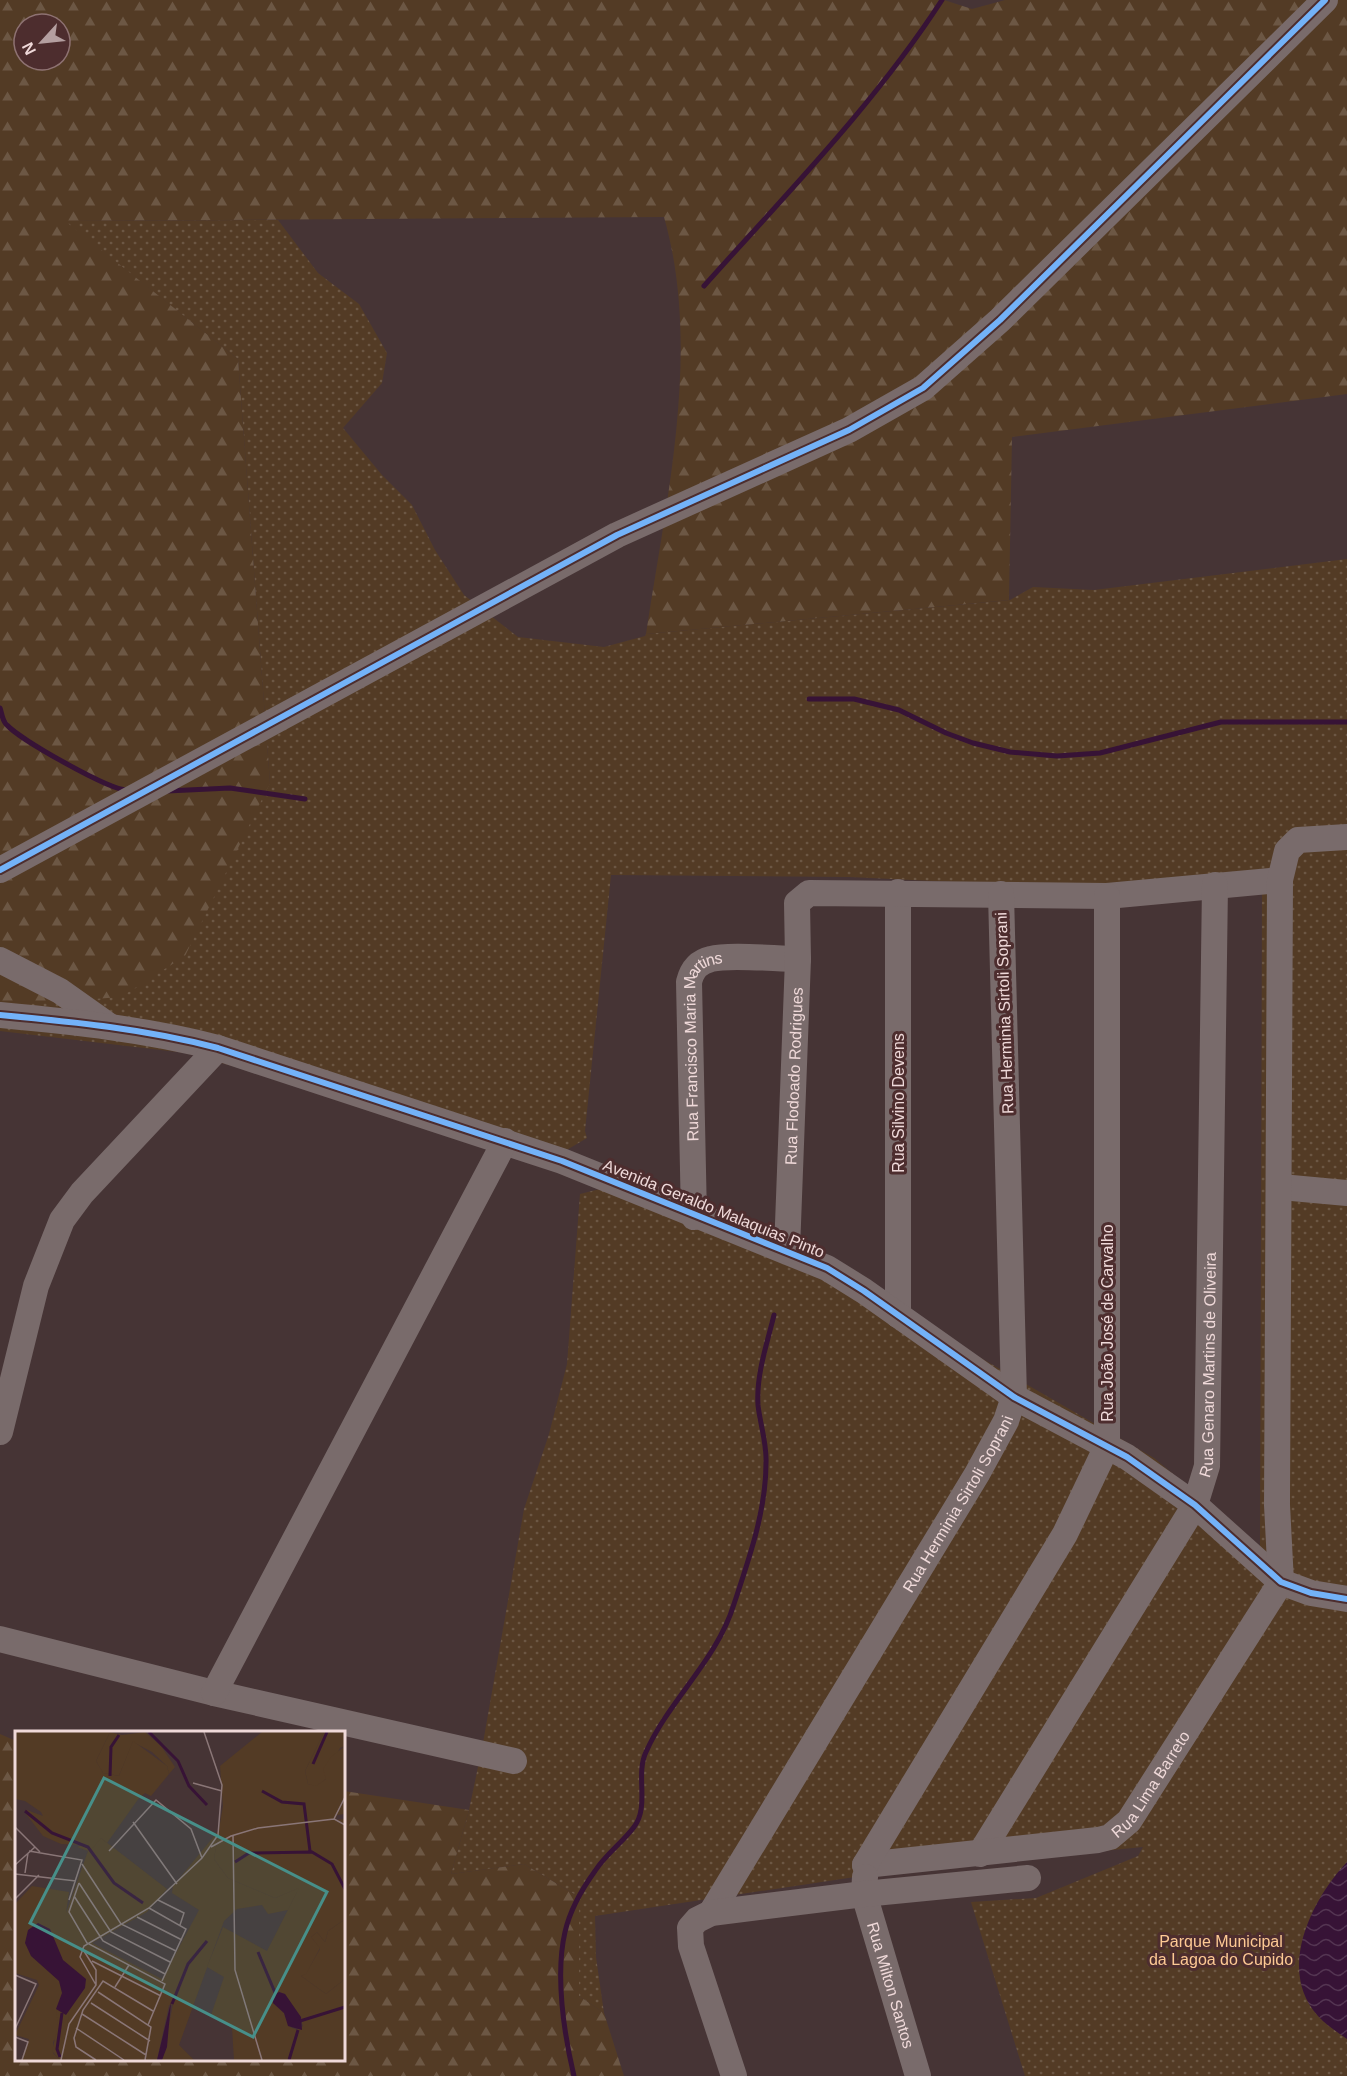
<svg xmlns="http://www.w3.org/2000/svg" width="1347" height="2076" font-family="Arial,sans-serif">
<defs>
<pattern id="grass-dots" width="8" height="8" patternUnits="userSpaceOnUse" patternTransform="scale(1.5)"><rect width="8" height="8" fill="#533b25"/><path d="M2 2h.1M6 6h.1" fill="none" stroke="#6c5744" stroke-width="1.8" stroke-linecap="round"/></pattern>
<pattern id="forest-firs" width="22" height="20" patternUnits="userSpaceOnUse" patternTransform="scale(1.5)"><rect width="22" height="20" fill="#533b25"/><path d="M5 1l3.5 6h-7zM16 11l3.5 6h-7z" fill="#6c5744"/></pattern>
<pattern id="water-waves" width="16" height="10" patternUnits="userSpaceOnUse" patternTransform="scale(1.5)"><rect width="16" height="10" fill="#371336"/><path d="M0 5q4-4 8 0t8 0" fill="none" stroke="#543552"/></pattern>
</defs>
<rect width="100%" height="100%" fill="#463435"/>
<!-- grass -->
<path fill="url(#grass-dots)" d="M278,220L318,273L359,304L387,353L382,383L343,428L382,475L412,505L435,550L464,595L518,637L604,647L645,636L646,634L1010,600L1033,587L1094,590L1347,559V2076H1025L971,1902L1036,1898L1138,1856L1143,1847L888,1872L595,1916L596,1957L604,2013L579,1996V1897L524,1864L451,1874L469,1810L483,1743L524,1509L549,1434L567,1364L580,1194L628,1182L936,1332L1154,1458L1260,1547L1262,888L1147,891L849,877L611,875L585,1131L587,1138L565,1151L526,1149L186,1053L0,1031V1006L270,783L238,359L64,221Z"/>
<!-- forest -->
<g fill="url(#forest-firs)" fill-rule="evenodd">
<path d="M0,0H944L972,9L1005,0H1347V394L1012,437L1009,600L646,634C666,500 702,350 664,217L65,221L238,359L270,783L185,956L121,997L0,1006ZM24,24H60V60H24Z"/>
<path d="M0,1734L16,1741V2060H344V1791L469,1810L451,1874L524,1864L579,1897V1996L604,2013L624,2076H0Z"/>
</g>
<!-- water -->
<path fill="url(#water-waves)" d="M1347,1862V2039C1337,2032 1326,2025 1318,2016C1276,1970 1312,1899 1347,1862Z"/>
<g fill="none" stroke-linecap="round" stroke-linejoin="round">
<!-- stream -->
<g stroke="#371336" stroke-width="5">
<path d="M704,286C787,193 874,105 942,0"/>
<path d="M809,699H854L899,710L946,733L973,743L1010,752L1057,756L1100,753L1221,722H1347"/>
<path d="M0,708C2,713 2,721 7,725C19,739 109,790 127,790"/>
<path d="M167,791L230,788L305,799"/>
<path d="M574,2076C564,2034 555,1975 565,1932C570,1910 582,1889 595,1871C606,1854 622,1843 634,1827C650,1806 635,1775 646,1752C669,1700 717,1660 734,1604C749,1559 766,1511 766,1463C767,1443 760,1424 758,1405C756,1375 767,1344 774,1315"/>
</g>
<!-- minor -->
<g stroke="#796b6b" stroke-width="26">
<path d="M0,870L617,535L849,430L923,388L1000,320L1325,0"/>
<path d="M898,892V1315"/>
<path d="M0,960L60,991L108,1025"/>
<path d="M0,1015C74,1022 146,1029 218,1048L562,1161L827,1268L864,1291L1014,1397L1127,1457L1195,1505L1281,1582L1311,1593L1347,1599"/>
<path d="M1281,1187L1347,1193"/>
<path id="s1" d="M694,1217L689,982C692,970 698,962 711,959C729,954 777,959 798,959"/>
<path id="s2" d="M787,1250L798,959L797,903L809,893L1107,896L1280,880"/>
<path d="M0,1432L36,1286L62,1220L82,1193L218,1048"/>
<path d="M0,1639L214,1693L514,1761"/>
<path d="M214,1693L505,1141"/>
<path id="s3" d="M980,1854L1195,1505L1207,1466L1215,885"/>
<path id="s4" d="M865,1865L1098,1840L1110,1837L1129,1821L1281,1582L1277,1505L1280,880L1287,851L1298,840L1347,837"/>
<path d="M865,1865L1065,1534L1107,1446V896"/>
<path id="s5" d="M865,1877L864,1894L918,2076"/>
<path id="s6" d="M711,1913L977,1474L1006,1421L1014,1397L1001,894"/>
<path d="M734,2076L691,1946L690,1928L697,1920L711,1913L864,1894L1028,1878"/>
</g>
<defs>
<g id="cycleway">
<path d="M0,870L617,535L849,430L923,388L1000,320L1325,0"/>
<path d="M0,1015C74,1022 146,1029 218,1048L562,1161L827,1268L864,1291L1014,1397L1127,1457L1195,1505L1281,1582L1311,1593L1347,1599"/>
</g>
</defs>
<!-- cycleway casing -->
<use href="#cycleway" stroke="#4d2d2e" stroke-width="10"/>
<!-- cycleway -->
<use href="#cycleway" stroke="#73b2f8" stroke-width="6"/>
</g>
<g text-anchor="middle" stroke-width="6" stroke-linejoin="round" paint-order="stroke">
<!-- street labels -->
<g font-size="16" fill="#efd9d9" stroke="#4d2d2e">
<text transform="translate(1004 1013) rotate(-92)" y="6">Rua Herminia Sirtoli Soprani</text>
<text dy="6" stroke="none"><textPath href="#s1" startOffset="178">Rua Francisco Maria Martins</textPath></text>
<text dy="6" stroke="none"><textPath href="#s2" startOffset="174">Rua Flodoado Rodrigues</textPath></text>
<text transform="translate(898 1103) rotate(-90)" y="6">Rua Silvino Devens</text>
<text transform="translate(714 1208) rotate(22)" y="6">Avenida Geraldo Malaquias Pinto</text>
<text transform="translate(1107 1323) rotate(-90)" y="6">Rua João José de Carvalho</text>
<text dy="6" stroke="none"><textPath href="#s3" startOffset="552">Rua Genaro Martins de Oliveira</textPath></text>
<text dy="6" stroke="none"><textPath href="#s6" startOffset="478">Rua Herminia Sirtoli Soprani</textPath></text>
<text dy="6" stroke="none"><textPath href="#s4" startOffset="314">Rua Lima Barreto</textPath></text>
<text dy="6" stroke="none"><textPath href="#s5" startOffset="112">Rua Milton Santos</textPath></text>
</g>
<!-- park labels -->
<g font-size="16" fill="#fdc994" stroke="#4d2d2e">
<text x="1221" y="1947">Parque Municipal<tspan x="1221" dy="18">da Lagoa do Cupido</tspan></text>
</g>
</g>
<!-- overview -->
<g transform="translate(15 1731)">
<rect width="330" height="330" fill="#463435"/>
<path d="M95,1L107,4L130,1L146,15L160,36L154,43L152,35L137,21L118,11L104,45L88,42L81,30ZM309,1H330V15L325,17L311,48L301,56L293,53L290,40ZM205,98L199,128L213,147L260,167L285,156L273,179L253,183L247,174L222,178L209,190L164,314L179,329H147L158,273L154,274L142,329H51L46,324L51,291L38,311V322L45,329H6L14,308L0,304L24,254L22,249L0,242V173L17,155L54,161L51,182L73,120L62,116L86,107L152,158L132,181L77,212L147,248L184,179L157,162L158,155ZM330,188V248L311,263L286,245L291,242L305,218L296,206L302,201L310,211L313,200Z" fill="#533b25"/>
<path d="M0,1H95L81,30L88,42L104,45L118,10L152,35L154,43L136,65L130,62L124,67L92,112L86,107L76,119L66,114L46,113L28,105L11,83L12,79L28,85L26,81L10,70L0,68ZM247,1H309L290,40L293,53L301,55L311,48L308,38L316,26L330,15V83L322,84L320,89L330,88V188L313,200L310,211L302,201L296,206L305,217L291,243L286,245L311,263L330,248V329H219L217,297L196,284L209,246L192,236L208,196L252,220L284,157L260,167L213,147L199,128L208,75L205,35ZM264,261L270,263L285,286L288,295L282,299L275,296L269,282L258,272V265Z" fill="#533b25" fill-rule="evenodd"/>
<path d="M41,278L54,283L47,324L51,329H45L37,320L43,295Z" fill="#533b25"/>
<path d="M23,192L35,198L48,229L71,248L70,257L51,284L41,278L47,262L44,250L16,225L10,212L13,199ZM264,261L270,263L286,286L287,299L273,295L269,282L258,272V265ZM156,271L152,316L147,329H142Z" fill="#371336"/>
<path fill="none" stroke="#371336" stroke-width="3" d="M134,1L163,30L174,55L192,74M298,33L312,1M95,45L96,16L104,4M247,60L267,71L289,73L295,120M10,80L37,102L73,116L99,152L128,172M220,131L234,122L297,121L317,133L330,158M243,221L261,264M157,273L173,233L192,210M285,290L330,276M45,326L42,318L47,282M274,329L283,299"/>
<path fill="none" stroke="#8a7677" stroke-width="1.5" d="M178,52L207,60M330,66L319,88L330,94M118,91L162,153M0,96L25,121M218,104L220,239L247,329M196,116L216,105L243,97L319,88M14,120L67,129L54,169M94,120L141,69L176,98L187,127M67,133L106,193L161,220M0,134L20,116M10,142L13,122M0,143L61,150M64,152L54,181L72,212L150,253L133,294M64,152L96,201L155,231M59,165L88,210L150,243M0,168L24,144M143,169L169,182L165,194M134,177L171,198L147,250M122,186L167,209M77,230L146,265M0,244L21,253L0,298M81,254L65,226L69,215L134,177L187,127L203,104L207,54L189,1M100,256L114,234M83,261L136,296L130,329M76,272L135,310M67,283L131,324M61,297L109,329M0,306L13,311L7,329M46,329L54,293L81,254V239L67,217M81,329L61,316L59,307L68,279L88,250L138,280"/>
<path fill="#478f89" fill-opacity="0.15" stroke="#478f89" stroke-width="3" d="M89,47L312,161L238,306L15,192Z"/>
<rect width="330" height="330" fill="none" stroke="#efd9d9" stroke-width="3"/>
</g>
<!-- north arrow -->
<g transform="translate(42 42) rotate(243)"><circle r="28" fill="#4d2d2e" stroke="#8e7272" stroke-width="1.5"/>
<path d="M0-4.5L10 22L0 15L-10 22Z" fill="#b49fa0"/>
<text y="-9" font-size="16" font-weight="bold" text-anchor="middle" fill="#efd9d9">N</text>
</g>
</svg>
